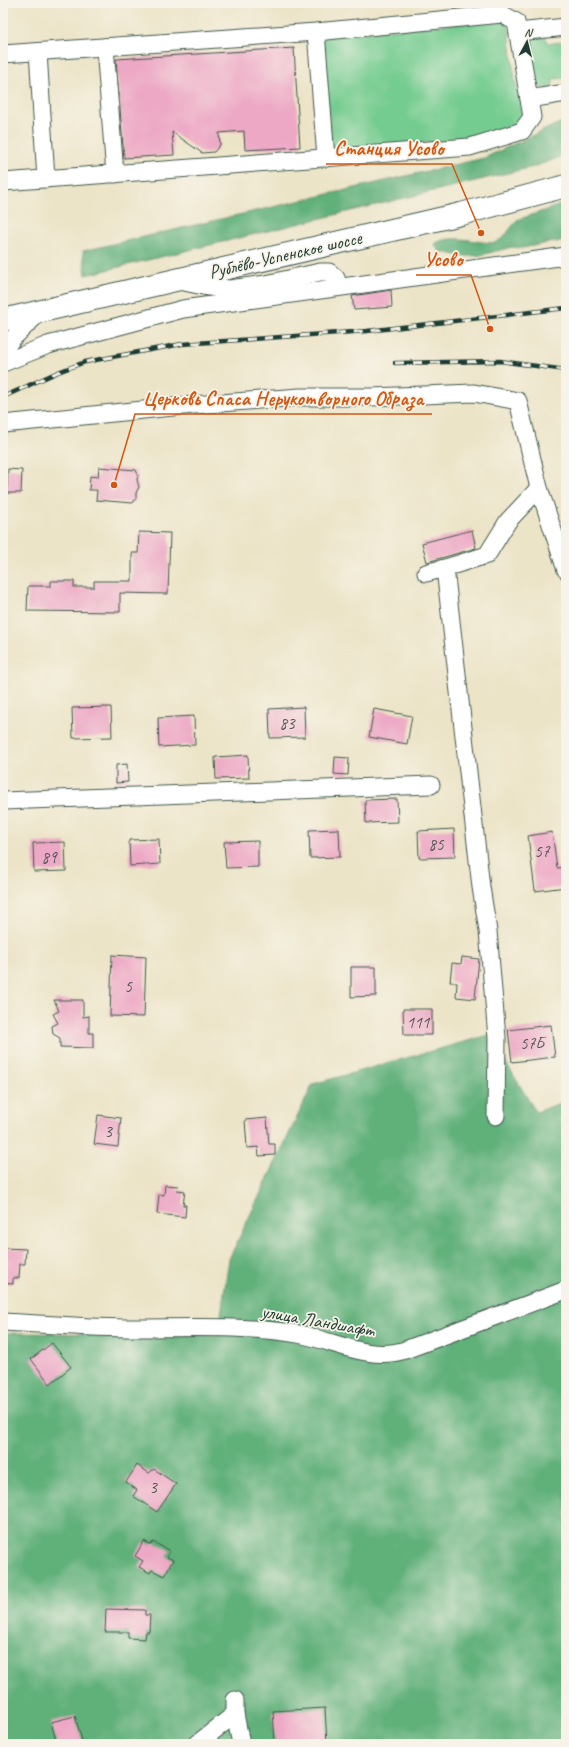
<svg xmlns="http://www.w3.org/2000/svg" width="569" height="1747" font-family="Caveat,sans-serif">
<rect width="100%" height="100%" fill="#f7f3e8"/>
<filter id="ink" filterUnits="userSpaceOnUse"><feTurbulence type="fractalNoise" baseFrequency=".025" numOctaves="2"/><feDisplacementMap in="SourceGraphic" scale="8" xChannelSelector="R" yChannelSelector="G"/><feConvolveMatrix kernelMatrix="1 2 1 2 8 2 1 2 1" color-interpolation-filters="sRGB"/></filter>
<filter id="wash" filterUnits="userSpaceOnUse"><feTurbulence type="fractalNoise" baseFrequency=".012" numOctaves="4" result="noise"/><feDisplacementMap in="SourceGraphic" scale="16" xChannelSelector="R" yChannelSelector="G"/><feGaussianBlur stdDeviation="0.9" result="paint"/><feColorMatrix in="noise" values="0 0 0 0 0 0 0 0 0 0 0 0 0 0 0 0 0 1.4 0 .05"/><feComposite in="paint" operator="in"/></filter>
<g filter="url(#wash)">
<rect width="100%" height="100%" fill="#ece4c7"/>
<!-- green -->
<g fill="#75cc90" stroke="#4a8462">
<path d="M501,20L508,24L515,82L526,114L520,124L470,139L332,150L322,36Z"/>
<path d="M545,35L548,44L566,41V78L552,79L553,85L550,88H533L525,39Z"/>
</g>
<!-- forest -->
<g fill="#60b07a" stroke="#407657">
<path d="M566,120V155L533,167L86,275L83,251L484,158Z"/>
<path d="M566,203V241L553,242L522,248L512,247L481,255L471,256H460L439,251L434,244C453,233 475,243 495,243L504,237L517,220Z"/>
<path d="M489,1035L536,1112L566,1101V1744H3V1333L218,1335L229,1259L313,1084Z"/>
</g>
<g id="blocks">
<!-- building -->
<g fill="#eda8c5">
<path d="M294,48L300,147L245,150L244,131L219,133L220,145L214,152L202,153L172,132L174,155L124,158L116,59Z"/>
<path d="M391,290L392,307L354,310L352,296Z"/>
<path d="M99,467L136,470L138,475L137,480L139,487L136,493V498L134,502L132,503L96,500L97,490H89L90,476L98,477Z"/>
<path d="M8,469L22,470L21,493H7Z"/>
<path d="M472,530L476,548L427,562L422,543Z"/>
<path d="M139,532L170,533L168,594L120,593V612L27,611L28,586H51V581H74V587H94V581H132V553H138Z"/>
<path d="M111,707L112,737L73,738L72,708Z"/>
<path d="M304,707L305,737L270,738L269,709Z"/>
<path d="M374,709L412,716L407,744L369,737Z"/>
<path d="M194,716L195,745L159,747L158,718Z"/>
<path d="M248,755L249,778L216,779L215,757Z"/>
<path d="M335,757L349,758L348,775L334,774Z"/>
<path d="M127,764L128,782L116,783V765Z"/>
<path d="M397,799L398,822L366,823L365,800Z"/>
<path d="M339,829L340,857L310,858L309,830Z"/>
<path d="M454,829L455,857L419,858L418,831Z"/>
<path d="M552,832L557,868L566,867V887L535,891L528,836Z"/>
<path d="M159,839L160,864L130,866L129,840Z"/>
<path d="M258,841V867L226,868L224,842Z"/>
<path d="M65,842L66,871L34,872L33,843Z"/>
<path d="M112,955L146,957L144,1017L110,1016Z"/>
<path d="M462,957L479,959L475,999L456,997L457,983L450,982L452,963L461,964Z"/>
<path d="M351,967H376V996L351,997Z"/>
<path d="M54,1000H83V1017L89,1016V1033H93V1048L60,1047V1038L53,1034L52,1026L58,1023L53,1014L59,1011Z"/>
<path d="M403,1009H432V1035H404Z"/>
<path d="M551,1025L555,1057L512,1062L508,1030Z"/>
<path d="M98,1115L121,1118L118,1147L94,1144Z"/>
<path d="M267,1118L269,1144H275V1155L259,1156L258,1147L247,1148L245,1120Z"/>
<path d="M165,1185L178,1186L177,1190L185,1191L183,1205H186L185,1217L157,1214L159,1194L164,1195Z"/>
<path d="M3,1248L26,1249L25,1264H20L19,1278H13V1284L3,1283Z"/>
<path d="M52,1343L71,1367L50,1384L31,1359Z"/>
<path d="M137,1465L149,1473L154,1469L176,1484L157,1512L133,1496L137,1490L126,1482Z"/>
<path d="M144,1541L151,1545L153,1542L170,1551L167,1557L173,1560L164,1576L152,1570L150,1573L139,1567L143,1561L135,1556Z"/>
<path d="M106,1609L145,1610V1615H150L149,1632H146L145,1639L128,1638V1632H105Z"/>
<path d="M325,1708L327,1744H275L273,1711Z"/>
<path d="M75,1716L82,1741L71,1744H57L51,1722Z"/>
</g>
</g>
</g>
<g filter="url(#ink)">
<use href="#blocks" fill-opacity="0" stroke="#3e564a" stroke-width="1"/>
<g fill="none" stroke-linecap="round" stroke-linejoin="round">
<defs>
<g id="minor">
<path d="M316,32L326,158"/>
<path d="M518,32L566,27"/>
<path d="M105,47L115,174"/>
<path d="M38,52L46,179"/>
<path d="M3,54L316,32L502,14L516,22L532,117L522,131L470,147L3,182"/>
<path d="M529,99L566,93"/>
<path d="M179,281L208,287L230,289L266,284L320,272H329L336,278L339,287"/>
<path d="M3,351L12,339L41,311"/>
<path d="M3,363L48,345L183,309L566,256"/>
<path d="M3,424L193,405L300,397H372L474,393L518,401L539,488L566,570"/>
<path d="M426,573L445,568"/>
<path d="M3,801L431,785"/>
<path d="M496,1116L497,1038L488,931L481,887L445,568L487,555L508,521L539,488"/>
<path d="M3,1322C47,1324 90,1328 134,1328C188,1328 244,1325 298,1334C333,1340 369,1362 405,1350L566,1290"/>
<path d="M235,1700V1714L241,1744"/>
<path d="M197,1744L235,1714"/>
</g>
<path id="major" d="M3,320L461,214L566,186"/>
</defs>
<!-- minor casing -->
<use href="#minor" stroke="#3e564a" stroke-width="19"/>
<!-- major casing -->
<use href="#major" stroke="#3e564a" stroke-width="24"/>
<!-- minor -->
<use href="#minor" stroke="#fff" stroke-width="17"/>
<!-- major -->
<use href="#major" stroke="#fff" stroke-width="22"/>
<defs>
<g id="rail">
<path d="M395,363L500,361L566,370"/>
<path d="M3,397L58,372L85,362L182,344L367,331L566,308"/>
</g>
</defs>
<!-- rail casing -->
<use href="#rail" stroke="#1f3d34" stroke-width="4.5"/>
<!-- rail -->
<use href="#rail" stroke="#f7f3e8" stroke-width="3" stroke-dasharray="9" stroke-linecap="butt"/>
</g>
</g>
<g text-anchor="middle" stroke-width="3.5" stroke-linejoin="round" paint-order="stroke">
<!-- number labels -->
<g font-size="17" fill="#525858">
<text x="287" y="729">83</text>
<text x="436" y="850">85</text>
<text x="542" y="857">57</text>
<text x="49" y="863">89</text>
<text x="128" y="992">5</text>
<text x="418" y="1028">111</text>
<text x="532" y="1049">57Б</text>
<text x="108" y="1137">3</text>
<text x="153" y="1493">3</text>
</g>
<!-- street labels -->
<g font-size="19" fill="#1f3d34" stroke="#f7f3e8">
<text transform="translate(285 254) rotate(-13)" y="7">Рублёво-Успенское шоссе</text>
<text transform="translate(318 1320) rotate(10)" y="7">улица Ландшафт</text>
</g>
</g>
<!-- callouts -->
<path fill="none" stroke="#d45610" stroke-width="1.5" d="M481 233L452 164H326M490 329L471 275H416M114 485L135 414H432"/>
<g fill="#d45610" stroke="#f7f3e8" stroke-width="1.5">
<circle cx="481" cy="233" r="4"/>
<circle cx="490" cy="329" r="4"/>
<circle cx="114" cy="485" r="4"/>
</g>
<g font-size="20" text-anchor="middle" font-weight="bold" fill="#d45610" stroke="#f7f3e8" stroke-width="3.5" stroke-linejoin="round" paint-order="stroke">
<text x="389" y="155">Станция Усово</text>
<text x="443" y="266">Усово</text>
<text x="283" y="405">Церковь Спаса Нерукотворного Образа</text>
</g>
<!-- margin -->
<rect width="569" height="1747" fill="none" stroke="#f7f3e8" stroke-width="16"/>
<!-- north arrow -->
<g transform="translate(527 42) rotate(7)" stroke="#f7f3e8" stroke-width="3" paint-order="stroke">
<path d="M0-3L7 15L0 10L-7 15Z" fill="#1f3d34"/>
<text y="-6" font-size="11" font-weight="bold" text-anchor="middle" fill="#1f3d34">N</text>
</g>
</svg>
